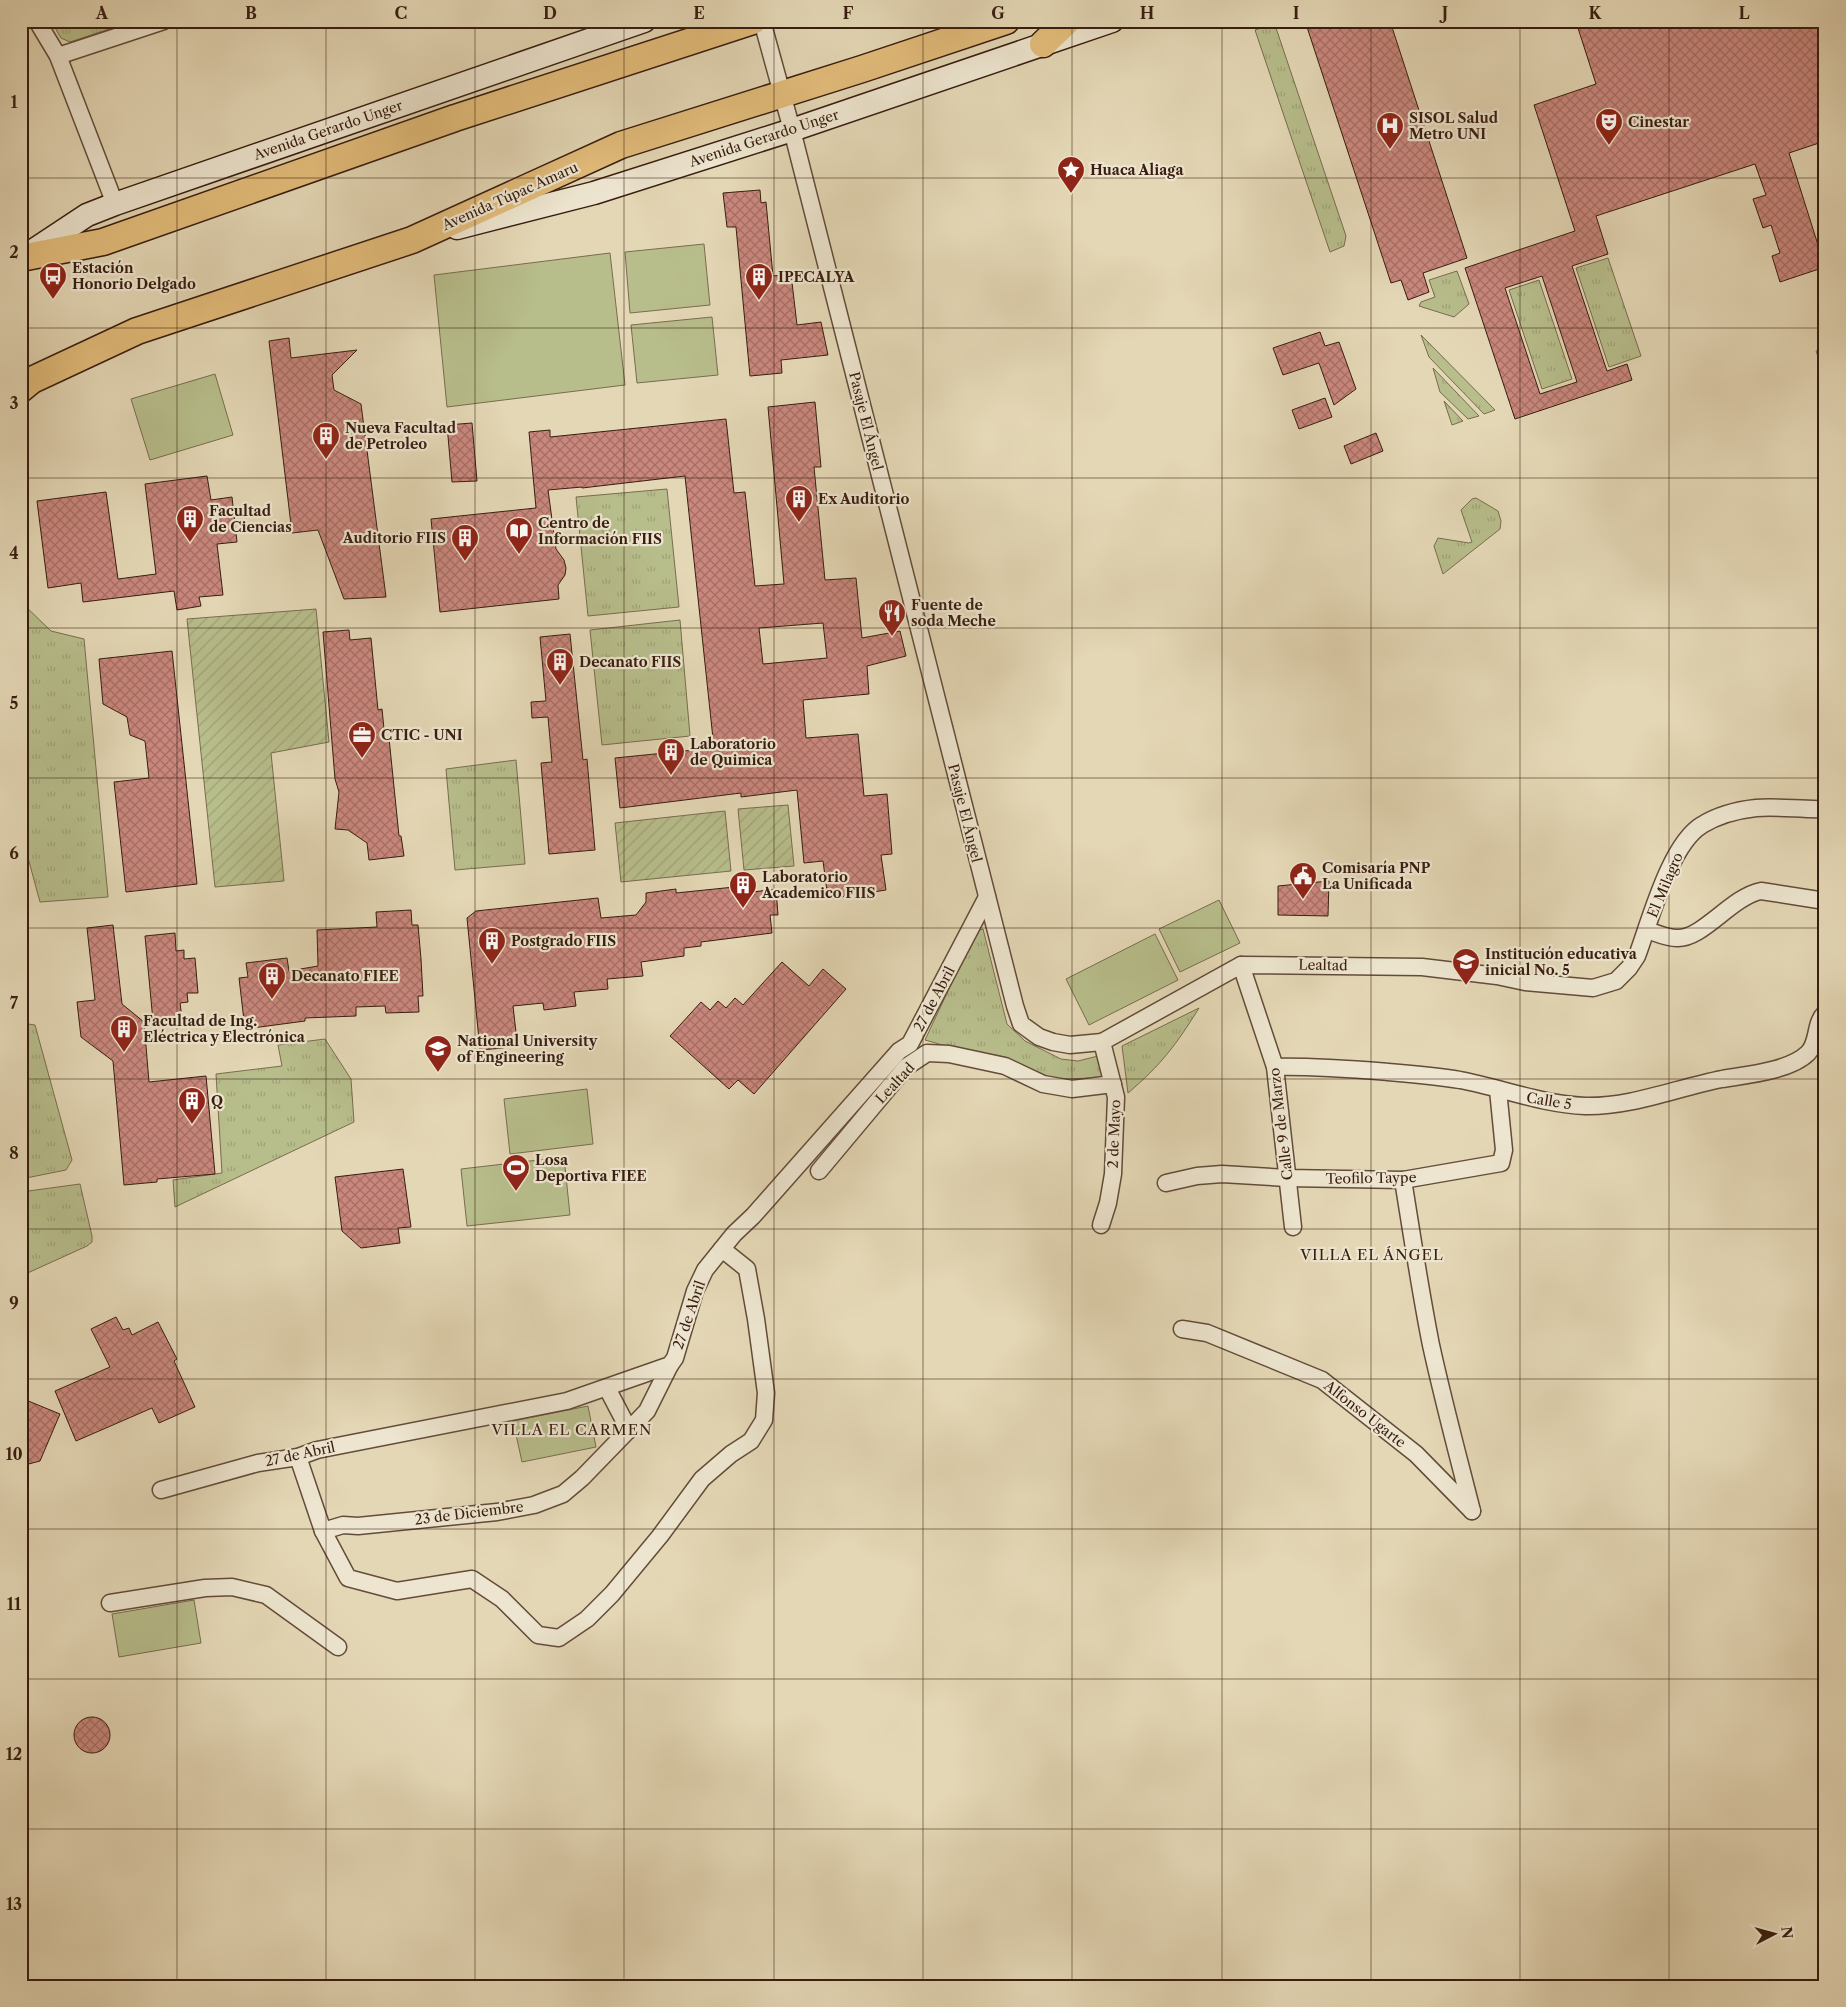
<svg xmlns="http://www.w3.org/2000/svg" width="1846" height="2007" font-family="'Libre Caslon Text',serif">
<defs>
<pattern id="grass-tufts" width="24" height="20" patternUnits="userSpaceOnUse" patternTransform="scale(1.25)"><rect width="24" height="20" fill="#b7bd8b"/><path d="M3 7l-1-3M5 7V3M7 7l1-3M15 17l-1-3M17 17v-4M19 17l1-3" fill="none" stroke="#9ea277"/></pattern>
<pattern id="garden-furrows" width="10" height="10" patternUnits="userSpaceOnUse" patternTransform="scale(1.25)"><rect width="10" height="10" fill="#b7bd8b"/><path d="M-1 1l2-2M0 10L10 0M9 11l2-2" fill="none" stroke="#9ea277"/></pattern>
<pattern id="water-rules" width="6" height="5" patternUnits="userSpaceOnUse" patternTransform="scale(1.25)"><rect width="6" height="5" fill="#95baab"/><path d="M0 2.5h6" fill="none" stroke="#819f92"/></pattern>
<pattern id="building-cross-hatch" width="8" height="8" patternUnits="userSpaceOnUse" patternTransform="scale(1.25)"><rect width="8" height="8" fill="#ca877d"/><path d="M0 0l8 8M0 8l8-8" fill="none" stroke="#a56e65"/></pattern>
</defs>
<rect width="100%" height="100%" fill="#e4d7b5"/>
<filter id="stains"><feTurbulence type="fractalNoise" baseFrequency=".004" numOctaves="4"/><feColorMatrix values="0 0 0 0 .2 0 0 0 0 .09 0 0 0 0 .02 0 0 0 .5 -.17"/></filter>
<radialGradient id="worn" r=".72"><stop offset=".6" stop-color="#630" stop-opacity="0"/><stop offset="1" stop-color="#630" stop-opacity=".3"/></radialGradient>
<!-- grass -->
<g fill="url(#grass-tufts)" stroke="#786d4e">
<path d="M51,21H133L70,42L61,38Z"/>
<path d="M1270,25L1276,28L1346,236L1344,246L1330,252L1255,30Z"/>
<path d="M1608,258L1641,356L1609,367L1576,268Z"/>
<path d="M1457,271L1469,304L1454,317L1419,306L1421,302L1435,297L1429,280Z"/>
<path d="M1539,280L1572,379L1542,389L1509,290Z"/>
<path d="M1421,335L1495,410L1484,414L1429,357Z"/>
<path d="M1433,368L1479,416L1468,419L1440,392Z"/>
<path d="M1444,401L1463,421L1452,425Z"/>
<path d="M667,489L679,607L588,616L576,497Z"/>
<path d="M1476,498L1498,511L1501,521L1500,529L1443,574L1434,546L1438,538L1469,543L1472,542L1461,510L1472,499Z"/>
<path d="M21,602L51,631L84,639L108,897L40,902L21,832Z"/>
<path d="M680,620L690,736L602,745L590,630Z"/>
<path d="M516,760L525,864L455,870L446,769Z"/>
<path d="M983,929L1007,1024L1025,1041L1061,1059L1078,1061L1098,1056L1103,1078L1054,1079L1005,1057L960,1050L925,1040L976,931Z"/>
<path d="M1199,1008C1176,1045 1161,1065 1128,1093L1122,1046Z"/>
<path d="M21,1023L35,1025L72,1160L66,1170L21,1179Z"/>
<path d="M325,1039L351,1079L354,1122L175,1207L173,1180L222,1173L216,1074L282,1066L278,1045Z"/>
<path d="M80,1184L92,1236V1242L87,1246L21,1276V1192Z"/>
</g>
<!-- garden -->
<g fill="url(#garden-furrows)" stroke="#786d4e">
<path d="M316,609L329,742L271,753L284,881L215,887L187,619Z"/>
<path d="M788,805L794,866L744,870L738,809Z"/>
<path d="M725,811L731,871L621,882L615,823Z"/>
</g>
<!-- pitch -->
<g fill="#b7bd8b" stroke="#786d4e">
<path d="M704,244L710,305L630,313L625,252Z"/>
<path d="M610,253L625,385L447,407L434,275Z"/>
<path d="M712,317L718,375L637,383L631,325Z"/>
<path d="M215,374L233,435L150,460L131,399Z"/>
<path d="M1219,900L1240,943L1180,972L1159,929Z"/>
<path d="M1155,934L1178,980L1089,1025L1066,979Z"/>
<path d="M587,1089L593,1144L510,1154L504,1099Z"/>
<path d="M564,1157L570,1215L467,1226L461,1169Z"/>
<path d="M588,1406L596,1447L522,1462L513,1421Z"/>
<path d="M194,1600L201,1643L119,1657L112,1614Z"/>
</g>
<!-- water -->
<path fill="url(#water-rules)" stroke="#707b6d" d="M1825,348V378L1816,351Z"/>
<!-- building -->
<g fill="url(#building-cross-hatch)" stroke="#381d10" fill-rule="evenodd">
<path d="M1305,21H1390L1467,258L1423,273L1429,292L1408,300L1401,280L1391,283Z"/>
<path d="M1589,21H1825V141L1789,153L1825,267L1780,282L1772,256L1780,253L1771,225L1763,228L1753,199L1766,195L1755,164L1596,216L1608,254L1572,266L1607,371L1627,364L1632,380L1515,419L1465,268L1575,231L1534,105L1596,84L1577,25ZM1542,276L1577,382L1540,394L1505,288Z"/>
<path d="M760,190L761,203L766,202L773,276L791,274L797,325L821,322L828,355L781,360L782,373L750,376L736,227H727L723,193Z"/>
<path d="M1320,332L1325,346L1339,342L1356,389L1334,405L1319,363L1283,375L1273,348Z"/>
<path d="M289,338L291,358L357,350L332,375L334,390L361,404L386,597L344,599L318,530L292,533L269,341Z"/>
<path d="M1325,398L1332,417L1299,429L1292,410Z"/>
<path d="M815,402L821,467H814L825,580L856,578L862,638L900,631L906,656L867,666L869,694L803,700L806,738L858,734L864,796L887,794L892,854L881,855L886,890L828,899L823,861L804,863L797,790L741,797V793L620,808L615,758L714,748L685,476L582,488V487L548,490L556,549L564,560L566,568L565,575L558,585L559,599L440,612L431,519L536,508L529,432L550,430V437L726,419L734,493L745,492L755,586L784,584L768,407ZM823,623L827,658L763,664L759,628Z"/>
<path d="M472,423L477,481L452,482L447,425Z"/>
<path d="M1376,433L1383,451L1351,464L1344,446Z"/>
<path d="M207,476L211,500L232,497L237,542L217,544L223,595L199,597L201,606L177,610L174,591L83,602L81,583L48,588L37,501L106,492L118,579L156,574L145,484Z"/>
<path d="M349,630L350,640L371,638L378,710L382,709L385,739L389,738L399,836H401L404,856L369,860L367,843L348,830L335,829L339,792L335,779L323,632Z"/>
<path d="M570,634L583,760L587,759L595,850L549,854L541,763L552,762L548,717L532,718L531,702L546,701L540,637Z"/>
<path d="M172,651L197,884L126,892L114,782L149,778L145,741L130,735L127,717L103,704L99,659Z"/>
<path d="M1329,881L1328,916L1278,915V886Z"/>
<path d="M744,886L745,893L776,889L778,915H770L772,933L701,942V946L684,948V956L641,962L643,976L607,979L608,989L574,992L576,1006L544,1010L543,1003L513,1006L517,1041L503,1048L480,1050L467,918L476,911L598,898L601,918L636,915L646,902V893L676,889V893Z"/>
<path d="M411,910L412,925H418L421,959L423,996H418L419,1012L386,1013L385,1006L356,1007V1016L305,1018V1021L245,1029L239,978L248,977L246,963L287,958L289,971L318,966L317,930L377,927L376,912Z"/>
<path d="M113,925L122,1004L144,1022L149,1082L206,1076L215,1174L157,1179V1182L124,1185L113,1061L81,1037L77,1002L95,1000L87,928Z"/>
<path d="M175,933L176,951L184,950V959L195,958L198,993H187L188,1002L180,1003L182,1018L153,1021L145,936Z"/>
<path d="M782,962L809,986L823,969L846,989L754,1094L738,1080L729,1089L670,1036L701,1002L710,1010L718,1001L726,1008L735,998L743,1005Z"/>
<path d="M403,1169L411,1227L398,1228L400,1243L361,1248L342,1231L335,1177Z"/>
<path d="M116,1317L123,1330L129,1328L132,1335L158,1322L177,1359L174,1361L195,1407L159,1423L152,1408L76,1441L55,1391L110,1367L91,1329Z"/>
<path d="M21,1398L60,1414L40,1461L21,1466Z"/>
<circle cx="92" cy="1735" r="18"/>
</g>
<g fill="none" stroke-linecap="round" stroke-linejoin="round">
<defs>
<g id="street">
<path d="M37,21L58,56L115,204"/>
<path d="M762,21L792,130L1015,1006L1021,1024L1039,1037L1053,1042L1070,1045L1102,1042L1241,965L1422,967L1497,976L1525,982L1593,988L1616,981L1629,968L1637,956C1650,921 1670,844 1702,825C1718,815 1738,810 1756,808C1779,806 1802,810 1825,809"/>
<path d="M58,56L164,21"/>
<path d="M1647,930C1656,933 1667,938 1677,938C1703,939 1731,897 1761,891L1825,901"/>
<path d="M1241,965L1275,1067L1293,1227"/>
<path d="M1275,1067C1313,1066 1350,1069 1388,1072C1412,1074 1436,1076 1460,1080C1502,1088 1541,1104 1585,1106C1632,1107 1676,1088 1722,1079C1746,1075 1790,1071 1808,1053C1819,1042 1814,1024 1825,1013"/>
<path d="M819,1171L906,1067L927,1053L949,1054L1005,1066L1043,1084L1072,1089L1113,1084"/>
<path d="M1403,1180C1412,1235 1420,1290 1431,1345C1443,1400 1458,1456 1472,1511"/>
<path d="M1166,1183L1197,1176L1222,1174L1287,1178L1403,1180L1501,1163L1504,1150L1498,1090"/>
<path d="M1101,1225L1108,1203L1113,1174L1116,1097L1102,1042"/>
<path d="M1182,1329L1207,1333L1322,1380L1416,1454L1472,1511"/>
<path d="M607,1388L629,1430"/>
<path d="M298,1457L323,1531L348,1578L397,1591L472,1579L502,1599L538,1635L559,1638L587,1619L612,1594L660,1536L702,1479L731,1454L751,1441L764,1420L766,1393L756,1319L747,1269L722,1249"/>
<path d="M161,1490L258,1463L298,1457L317,1450L567,1401L670,1365L675,1358L695,1291L705,1270L734,1234L753,1216L899,1051L910,1044L987,897"/>
<path d="M323,1531L343,1525L358,1526L497,1512L534,1505L563,1494L582,1478L647,1411L670,1365"/>
<path d="M110,1603L205,1588L232,1587L266,1595L338,1647"/>
</g>
<g id="secondary">
<path d="M457,228L594,193L792,130L1112,21"/>
<path d="M25,256L87,215L115,204L644,21"/>
</g>
<g id="primary">
<path d="M1043,44L1067,21"/>
<path d="M21,258L103,242L455,118L753,21"/>
<path d="M21,389L32,380L137,331L412,240L621,145L862,69L1006,21"/>
</g>
</defs>
<!-- street casing -->
<use href="#street" stroke="#634c39" stroke-width="19"/>
<!-- secondary casing -->
<use href="#secondary" stroke="#381d10" stroke-width="25"/>
<!-- primary casing -->
<use href="#primary" stroke="#381d10" stroke-width="29"/>
<!-- street -->
<use href="#street" stroke="#ede5cf" stroke-width="16"/>
<!-- secondary -->
<use href="#secondary" stroke="#ede5cf" stroke-width="22"/>
<!-- primary -->
<use href="#primary" stroke="#e2bc7a" stroke-width="26"/>
</g>
<!-- grid -->
<path fill="none" stroke="#381d10" stroke-width="1" stroke-opacity="0.55" d="M177,21V1986M326,21V1986M475,21V1986M624,21V1986M774,21V1986M923,21V1986M1072,21V1986M1222,21V1986M1371,21V1986M1520,21V1986M1669,21V1986M21,178H1825M21,328H1825M21,478H1825M21,628H1825M21,778H1825M21,928H1825M21,1079H1825M21,1229H1825M21,1379H1825M21,1529H1825M21,1679H1825M21,1829H1825"/>
<!-- icons -->
<defs>
<symbol id="theatre-pin" viewBox="-11 -11 22 30"><path d="M0 17L-7.5 6A9.5 9.5 0 1 1 7.5 6Z" fill="#8f2418" stroke="#ede5cf"/><path d="M-5-5.5Q0-4 5-5.5V0Q5 5 0 6Q-5 5-5 0ZM-3.3-2.5H-1v1.5H-3.3ZM1-2.5H3.3v1.5H1ZM-2.8 1Q0 5.5 2.8 1Z" fill="#fff"/></symbol>
<symbol id="hospital-pin" viewBox="-11 -11 22 30"><path d="M0 17L-7.5 6A9.5 9.5 0 1 1 7.5 6Z" fill="#8f2418" stroke="#ede5cf"/><path d="M-5-5h3v3.5h4V-5h3V5h-3V1.5h-4V5h-3Z" fill="#fff"/></symbol>
<symbol id="sight-pin" viewBox="-11 -11 22 30"><path d="M0 17L-7.5 6A9.5 9.5 0 1 1 7.5 6Z" fill="#8f2418" stroke="#ede5cf"/><path d="M0-6L1.8-2.2L6-1.7L2.9 1.2L3.7 5.4L0 3.3L-3.7 5.4L-2.9 1.2L-6-1.7L-1.8-2.2Z" fill="#fff"/></symbol>
<symbol id="bus-pin" viewBox="-11 -11 22 30"><path d="M0 17L-7.5 6A9.5 9.5 0 1 1 7.5 6Z" fill="#8f2418" stroke="#ede5cf"/><path d="M-5-6H5V4H4V6H2V4H-2V6H-4V4H-5ZM-3.5-4V0h7V-4ZM-3.5 1.2v1.5H-2V1.2ZM2 1.2v1.5H3.5V1.2Z" fill="#fff"/></symbol>
<symbol id="building-pin" viewBox="-11 -11 22 30"><path d="M0 17L-7.5 6A9.5 9.5 0 1 1 7.5 6Z" fill="#8f2418" stroke="#ede5cf"/><path d="M-4-6H4V6H1V3H-1V6H-4ZM-2.5-4.3h1.7v1.8h-1.7ZM.8-4.3h1.7v1.8H.8ZM-2.5-1h1.7V.8h-1.7ZM.8-1h1.7V.8H.8Z" fill="#fff"/></symbol>
<symbol id="library-pin" viewBox="-11 -11 22 30"><path d="M0 17L-7.5 6A9.5 9.5 0 1 1 7.5 6Z" fill="#8f2418" stroke="#ede5cf"/><path d="M-6-4Q-3-5.5-.7-3.5V5Q-3 3-6 4ZM6-4Q3-5.5 .7-3.5V5Q3 3 6 4Z" fill="#fff"/></symbol>
<symbol id="restaurant-pin" viewBox="-11 -11 22 30"><path d="M0 17L-7.5 6A9.5 9.5 0 1 1 7.5 6Z" fill="#8f2418" stroke="#ede5cf"/><path d="M-5-6h1v4h1v-4h1v4h1v-4h1v5L-1.5 .5V6h-2V.5L-5-1ZM5-6V6H3V1.5H1.5Q1.5-4 5-6Z" fill="#fff"/></symbol>
<symbol id="office-pin" viewBox="-11 -11 22 30"><path d="M0 17L-7.5 6A9.5 9.5 0 1 1 7.5 6Z" fill="#8f2418" stroke="#ede5cf"/><path d="M-6-3h4V-5.5h4V-3h4V5H-6ZM-1-4.5V-3h2v-1.5ZM-6 0V1H6V0Z" fill="#fff"/></symbol>
<symbol id="civic-pin" viewBox="-11 -11 22 30"><path d="M0 17L-7.5 6A9.5 9.5 0 1 1 7.5 6Z" fill="#8f2418" stroke="#ede5cf"/><path d="M-.6-6.5H3V-4.5H.6V-3L4-1V1h2V6H-6V1h2V-1L-.6-3ZM-1.2 2.5V6h2.4V2.5Z" fill="#fff"/></symbol>
<symbol id="school-pin" viewBox="-11 -11 22 30"><path d="M0 17L-7.5 6A9.5 9.5 0 1 1 7.5 6Z" fill="#8f2418" stroke="#ede5cf"/><path d="M0-5L7-2L0 1L-7-2ZM-4 1L0 2.5L4 1V4Q0 6-4 4Z" fill="#fff"/></symbol>
<symbol id="university-pin" viewBox="-11 -11 22 30"><path d="M0 17L-7.5 6A9.5 9.5 0 1 1 7.5 6Z" fill="#8f2418" stroke="#ede5cf"/><path d="M0-5L7-2L0 1L-7-2ZM-4 1L0 2.5L4 1V4Q0 6-4 4Z" fill="#fff"/></symbol>
<symbol id="stadium-pin" viewBox="-11 -11 22 30"><path d="M0 17L-7.5 6A9.5 9.5 0 1 1 7.5 6Z" fill="#8f2418" stroke="#ede5cf"/><path d="M0-5a6.5 5 0 1 0 0 10a6.5 5 0 1 0 0-10ZM-3.5-1.8h7v3.6h-7Z" fill="#fff"/></symbol>
</defs>
<g fill-rule="evenodd">
<use href="#theatre-pin" x="1593" y="106" width="32" height="43"/>
<use href="#hospital-pin" x="1374" y="110" width="32" height="43"/>
<use href="#sight-pin" x="1055" y="154" width="32" height="43"/>
<use href="#bus-pin" x="37" y="260" width="32" height="43"/>
<use href="#building-pin" x="743" y="261" width="32" height="43"/>
<use href="#building-pin" x="310" y="420" width="32" height="43"/>
<use href="#building-pin" x="783" y="483" width="32" height="43"/>
<use href="#building-pin" x="174" y="503" width="32" height="43"/>
<use href="#library-pin" x="503" y="515" width="32" height="43"/>
<use href="#building-pin" x="449" y="522" width="32" height="43"/>
<use href="#restaurant-pin" x="876" y="597" width="32" height="43"/>
<use href="#building-pin" x="544" y="646" width="32" height="43"/>
<use href="#office-pin" x="346" y="719" width="32" height="43"/>
<use href="#building-pin" x="655" y="736" width="32" height="43"/>
<use href="#civic-pin" x="1287" y="860" width="32" height="43"/>
<use href="#building-pin" x="727" y="869" width="32" height="43"/>
<use href="#building-pin" x="476" y="925" width="32" height="43"/>
<use href="#school-pin" x="1450" y="946" width="32" height="43"/>
<use href="#building-pin" x="256" y="960" width="32" height="43"/>
<use href="#building-pin" x="108" y="1013" width="32" height="43"/>
<use href="#university-pin" x="422" y="1033" width="32" height="43"/>
<use href="#building-pin" x="176" y="1085" width="32" height="43"/>
<use href="#stadium-pin" x="500" y="1152" width="32" height="43"/>
</g>
<g text-anchor="middle" stroke-width="4.5" stroke-linejoin="round" paint-order="stroke">
<!-- poi labels -->
<g font-size="14" font-weight="bold" fill="#381d10" stroke="#ede5cf" text-anchor="start">
<text x="1409" y="123">SISOL Salud<tspan x="1409" dy="16">Metro UNI</tspan></text>
<text x="1628" y="127">Cinestar</text>
<text x="1090" y="175">Huaca Aliaga</text>
<text x="72" y="273">Estación<tspan x="72" dy="16">Honorio Delgado</tspan></text>
<text x="778" y="282">IPECALYA</text>
<text x="345" y="433">Nueva Facultad<tspan x="345" dy="16">de Petroleo</tspan></text>
<text x="818" y="504">Ex Auditorio</text>
<text x="209" y="516">Facultad<tspan x="209" dy="16">de Ciencias</tspan></text>
<text x="538" y="528">Centro de<tspan x="538" dy="16">Información FIIS</tspan></text>
<text x="446" y="543" text-anchor="end">Auditorio FIIS</text>
<text x="911" y="610">Fuente de<tspan x="911" dy="16">soda Meche</tspan></text>
<text x="579" y="667">Decanato FIIS</text>
<text x="381" y="740">CTIC - UNI</text>
<text x="690" y="749">Laboratorio<tspan x="690" dy="16">de Quimica</tspan></text>
<text x="1322" y="873">Comisaría PNP<tspan x="1322" dy="16">La Unificada</tspan></text>
<text x="762" y="882">Laboratorio<tspan x="762" dy="16">Academico FIIS</tspan></text>
<text x="511" y="946">Postgrado FIIS</text>
<text x="1485" y="959">Institución educativa<tspan x="1485" dy="16">inicial No. 5</tspan></text>
<text x="291" y="981">Decanato FIEE</text>
<text x="143" y="1026">Facultad de Ing.<tspan x="143" dy="16">Eléctrica y Electrónica</tspan></text>
<text x="457" y="1046">National University<tspan x="457" dy="16">of Engineering</tspan></text>
<text x="211" y="1106">Q</text>
<text x="535" y="1165">Losa<tspan x="535" dy="16">Deportiva FIEE</tspan></text>
</g>
<!-- street labels -->
<g font-size="14" fill="#381d10" stroke="#ede5cf">
<text transform="translate(328 130) rotate(-19)" y="5">Avenida Gerardo Unger</text>
<text transform="translate(764 138) rotate(-18)" y="5">Avenida Gerardo Unger</text>
<text transform="translate(510 196) rotate(-24)" y="5">Avenida Túpac Amaru</text>
<text transform="translate(866 421) rotate(76)" y="5">Pasaje El Ángel</text>
<text transform="translate(965 813) rotate(76)" y="5">Pasaje El Ángel</text>
<text transform="translate(1665 885) rotate(-67)" y="5">El Milagro</text>
<text transform="translate(1323 965) rotate(1)" y="5">Lealtad</text>
<text transform="translate(934 999) rotate(-62)" y="5">27 de Abril</text>
<text transform="translate(895 1083) rotate(-47)" y="5">Lealtad</text>
<text transform="translate(1549 1101) rotate(9)" y="5">Calle 5</text>
<text transform="translate(1281 1124) rotate(-97)" y="5">Calle 9 de Marzo</text>
<text transform="translate(1114 1134) rotate(-88)" y="5">2 de Mayo</text>
<text transform="translate(1371 1178) rotate(-1)" y="5">Teofilo Taype</text>
<text transform="translate(689 1315) rotate(-71)" y="5">27 de Abril</text>
<text transform="translate(1365 1414) rotate(38)" y="5">Alfonso Ugarte</text>
<text transform="translate(300 1454) rotate(-12)" y="5">27 de Abril</text>
<text transform="translate(469 1513) rotate(-7)" y="5">23 de Diciembre</text>
</g>
<!-- neighbourhood labels -->
<g font-size="15" letter-spacing="1" fill="#381d10" stroke="#ede5cf">
<text x="1372" y="1260">VILLA EL ÁNGEL</text>
<text x="572" y="1435">VILLA EL CARMEN</text>
</g>
</g>
<!-- margin -->
<rect width="1846" height="2007" fill="none" stroke="#e4d7b5" stroke-width="55"/>
<!-- north arrow -->
<g transform="translate(1774 1934) rotate(84)" stroke="#ede5cf" stroke-width="4" paint-order="stroke">
<path d="M0-4L9 19L0 12L-9 19Z" fill="#381d10"/>
<text y="-8" font-size="14" font-weight="bold" text-anchor="middle" fill="#381d10">N</text>
</g>
<rect x="28" y="28" width="1790" height="1952" fill="none" stroke="#381d10" stroke-width="2"/>
<g font-size="16" text-anchor="middle" font-weight="bold" fill="#381d10">
<text x="102" y="19">A</text>
<text x="251" y="19">B</text>
<text x="401" y="19">C</text>
<text x="550" y="19">D</text>
<text x="699" y="19">E</text>
<text x="848" y="19">F</text>
<text x="998" y="19">G</text>
<text x="1147" y="19">H</text>
<text x="1296" y="19">I</text>
<text x="1445" y="19">J</text>
<text x="1595" y="19">K</text>
<text x="1744" y="19">L</text>
<text x="14" y="108">1</text>
<text x="14" y="258">2</text>
<text x="14" y="409">3</text>
<text x="14" y="559">4</text>
<text x="14" y="709">5</text>
<text x="14" y="859">6</text>
<text x="14" y="1009">7</text>
<text x="14" y="1159">8</text>
<text x="14" y="1309">9</text>
<text x="14" y="1460">10</text>
<text x="14" y="1610">11</text>
<text x="14" y="1760">12</text>
<text x="14" y="1910">13</text>
</g>
<rect width="100%" height="100%" filter="url(#stains)"/>
<rect width="100%" height="100%" fill="url(#worn)"/>
</svg>
